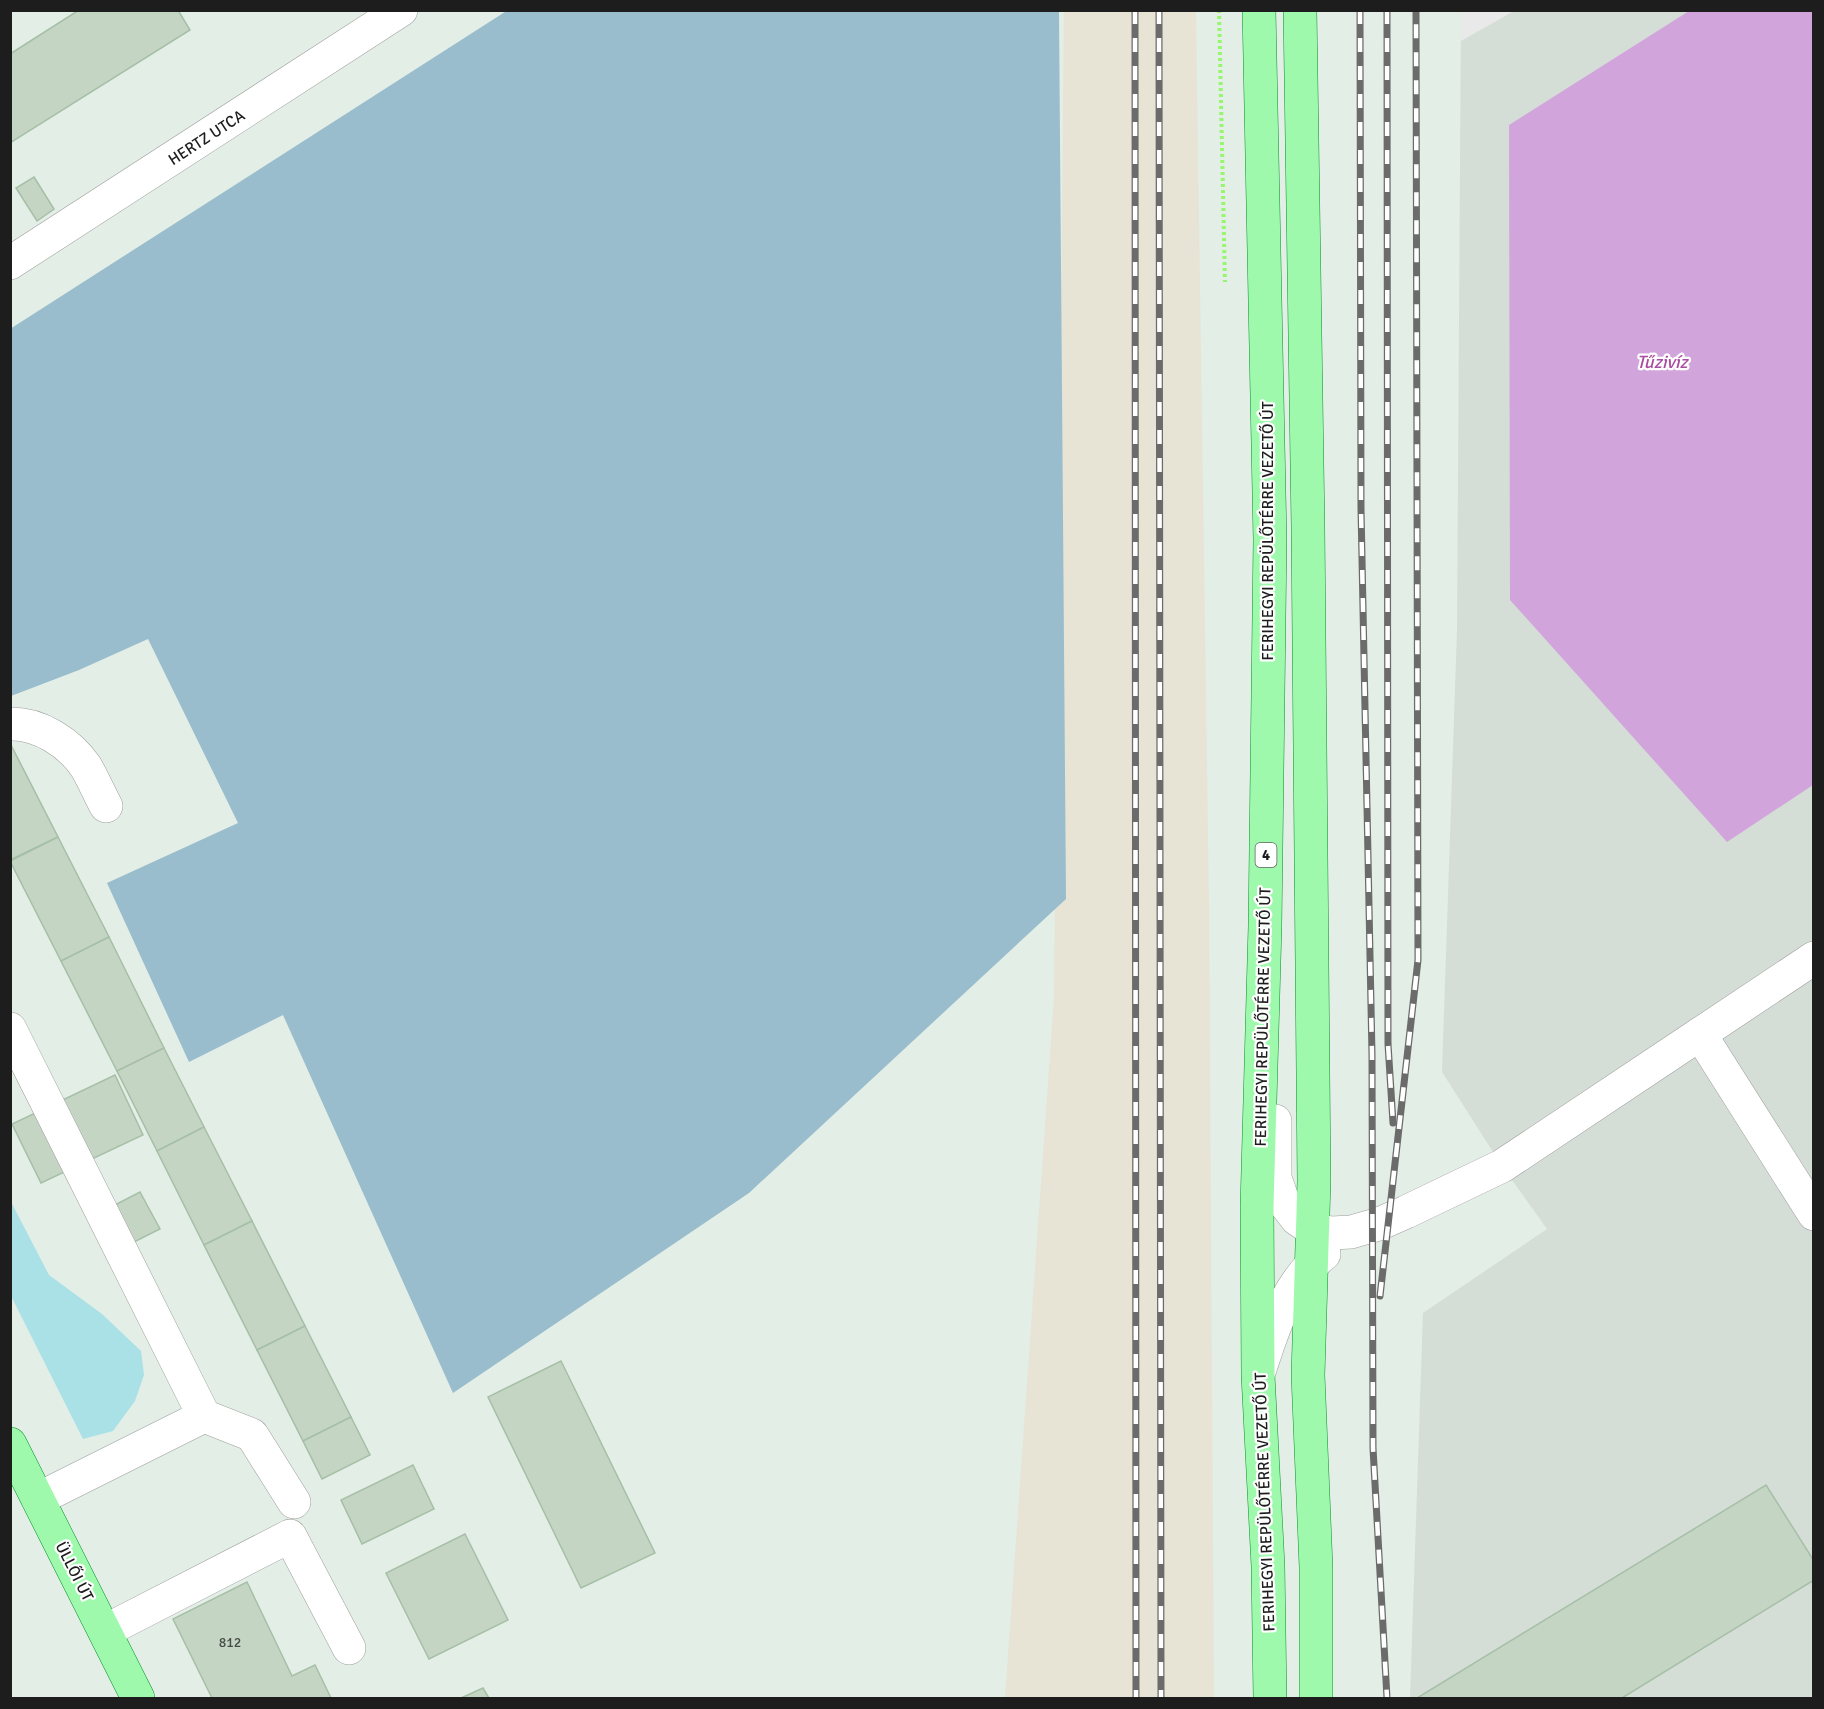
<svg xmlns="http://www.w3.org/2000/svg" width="1824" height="1709" font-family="Signika,sans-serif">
<rect width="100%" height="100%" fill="#e3eee6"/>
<!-- industrial -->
<path fill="#e7e3d5" d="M1064,11H1196L1209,904L1214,1698H1005L1054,997Z"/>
<!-- airport -->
<path fill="#d5ddd7" d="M1461,11H1813V1698H1410L1423,1313L1547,1229L1502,1166L1442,1072L1457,630Z"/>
<!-- grass -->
<path fill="#aae1e7" d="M10,1200L49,1275L102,1314L141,1351L144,1375L135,1401L113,1431L83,1439L11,1296Z"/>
<!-- forest -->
<path fill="#99bdcc" d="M508,10L1059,11L1066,899L749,1193L453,1393L283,1015L189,1062L107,883L238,823L148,639L79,670L11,696L10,329Z"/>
<!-- parking -->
<path fill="#e9e9e9" d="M1461,11V10L1514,11L1461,41Z"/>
<!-- water -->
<path fill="#d1a5db" d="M1689,11H1814L1813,785L1727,842L1510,600L1509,125Z"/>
<!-- building -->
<g fill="#c4d5c4" stroke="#a6bfa7" stroke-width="1.5">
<path d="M79,10H178L190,30L10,143V54Z"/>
<path d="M34,177L54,209L37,221L16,188Z"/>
<path d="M10,743L58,837L10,860Z"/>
<path d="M58,837L109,937L61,961L10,861Z"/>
<path d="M109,937L164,1048L117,1071L61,961Z"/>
<path d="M164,1048L204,1127L157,1151L117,1071Z"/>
<path d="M115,1075L143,1135L41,1183L12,1124Z"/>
<path d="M204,1127L252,1221L204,1245L157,1151Z"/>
<path d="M140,1192L160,1229L126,1246L107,1209Z"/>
<path d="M252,1221L305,1326L257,1350L204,1245Z"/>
<path d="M305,1326L351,1417L303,1441L257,1350Z"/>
<path d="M561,1361L655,1553L581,1588L488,1397Z"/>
<path d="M351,1417L370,1455L322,1479L303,1441Z"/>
<path d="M413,1465L434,1509L362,1544L341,1500Z"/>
<path d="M1766,1485L1814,1561V1580L1622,1698H1417Z"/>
<path d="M465,1534L508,1620L429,1659L386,1573Z"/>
<path d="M247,1582L292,1676L315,1665L331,1698H212L173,1619Z"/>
<path d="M483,1688L489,1698H461Z"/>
</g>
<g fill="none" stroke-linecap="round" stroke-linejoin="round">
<defs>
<g id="minor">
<path d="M10,263L401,10"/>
<path d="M10,724C39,723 70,743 86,767C93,779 99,793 106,806"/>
<path d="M10,1029L204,1416L38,1499"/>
<path d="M1700,1034L1814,958"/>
<path d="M1275,1121V1178L1283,1201L1297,1219L1313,1230L1332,1233L1351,1232L1379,1224L1406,1212L1502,1166L1700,1034L1814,1214"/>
<path d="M1260,1369C1273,1328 1288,1281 1324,1254"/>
<path d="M204,1416L252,1435L294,1502"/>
<path d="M105,1631L290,1536L349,1648"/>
</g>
<g id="major">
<path d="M1259,10L1270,540L1265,926L1257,1206L1258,1375L1268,1566L1270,1698"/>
<path d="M1300,10L1308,528L1314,1181L1308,1375L1316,1567V1698"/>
<path d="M10,1444L138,1698"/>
</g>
</defs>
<!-- minor casing -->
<use href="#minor" stroke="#9e9e9e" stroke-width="34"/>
<!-- major casing -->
<use href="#major" stroke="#049229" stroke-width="34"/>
<!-- path -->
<path stroke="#97f66d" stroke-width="4" stroke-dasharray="3 3" stroke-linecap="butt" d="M1219,10L1225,282"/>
<!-- minor -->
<use href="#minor" stroke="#fff" stroke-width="33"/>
<!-- major -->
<use href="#major" stroke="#9ef9ac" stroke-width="33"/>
<defs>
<g id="rail">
<path d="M1135,10L1136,1698"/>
<path d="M1159,10L1161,1698"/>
<path d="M1360,10L1361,509L1372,1055L1373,1448L1387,1698"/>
<path d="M1387,10L1388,1044L1393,1123"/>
<path d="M1380,1296L1418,960L1416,10"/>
</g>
</defs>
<!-- rail casing -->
<use href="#rail" stroke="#6b6b6b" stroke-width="7"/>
<!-- rail -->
<use href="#rail" stroke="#fff" stroke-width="4.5" stroke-dasharray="14" stroke-linecap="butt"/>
</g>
<g text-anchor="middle" stroke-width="4.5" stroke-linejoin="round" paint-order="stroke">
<!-- number labels -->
<g font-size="14" fill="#474b47">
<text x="230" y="1647">812</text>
</g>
<!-- shield labels -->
<rect fill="#fff" stroke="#616161" stroke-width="1.5" x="1255.5" y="843" width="21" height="24" rx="4.5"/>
<g font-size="15" font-weight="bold" fill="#1d1d1d">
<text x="1266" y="860">4</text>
</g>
<!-- street labels -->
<g font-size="16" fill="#1d1d1d" stroke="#fff">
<text transform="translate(206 137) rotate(-33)" y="6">HERTZ UTCA</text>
<text transform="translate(1267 531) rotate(-90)" y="6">FERIHEGYI REPÜLŐTÉRRE VEZETŐ ÚT</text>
<text transform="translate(1262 1017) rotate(-89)" y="6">FERIHEGYI REPÜLŐTÉRRE VEZETŐ ÚT</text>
<text transform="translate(1264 1502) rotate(-92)" y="6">FERIHEGYI REPÜLŐTÉRRE VEZETŐ ÚT</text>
<text transform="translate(75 1571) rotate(63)" y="6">ÜLLŐI ÚT</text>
</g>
<!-- water labels -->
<g font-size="18" font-style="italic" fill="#aa4da2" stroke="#fff">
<text x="1662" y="368">Tűzivíz</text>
</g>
</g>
<!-- border -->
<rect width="1824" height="1709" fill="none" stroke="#1d1d1d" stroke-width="24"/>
</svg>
